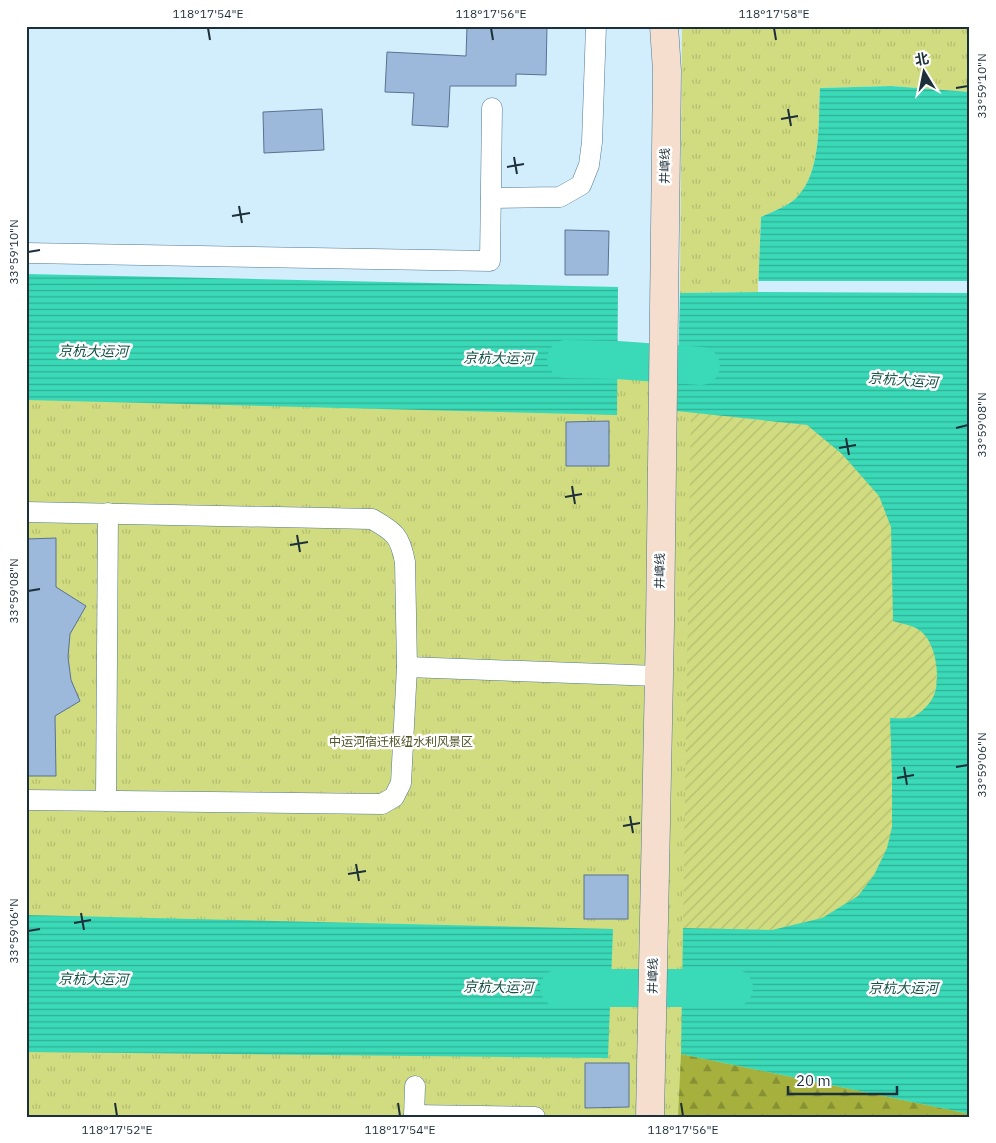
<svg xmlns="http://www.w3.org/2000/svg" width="996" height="1143" font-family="'IBM Plex Sans','Noto Sans SC',sans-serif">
<defs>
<pattern id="grass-tufts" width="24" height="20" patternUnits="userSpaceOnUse" patternTransform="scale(1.25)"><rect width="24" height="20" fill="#d1dc80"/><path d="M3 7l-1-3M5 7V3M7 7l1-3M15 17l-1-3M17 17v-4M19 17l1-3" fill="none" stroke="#b3bd6f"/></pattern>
<pattern id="forest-firs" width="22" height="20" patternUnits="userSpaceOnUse" patternTransform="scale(1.25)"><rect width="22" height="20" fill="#a5b03d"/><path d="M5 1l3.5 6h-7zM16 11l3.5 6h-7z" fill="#869034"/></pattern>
<pattern id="garden-furrows" width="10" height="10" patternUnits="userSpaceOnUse" patternTransform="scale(1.25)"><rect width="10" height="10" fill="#d1dc80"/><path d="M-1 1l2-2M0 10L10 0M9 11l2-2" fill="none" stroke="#b3bd6f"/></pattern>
<pattern id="water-rules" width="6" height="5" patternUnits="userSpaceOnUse" patternTransform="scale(1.25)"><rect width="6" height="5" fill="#3ad9b7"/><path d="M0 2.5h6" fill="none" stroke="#30b096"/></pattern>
</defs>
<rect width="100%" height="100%" fill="#d2edfc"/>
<!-- grass -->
<g fill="url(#grass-tufts)">
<path d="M682,26H970V92L891,86L820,88C818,121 822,170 798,196C788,207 773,211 761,217L758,292L680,293Z"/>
<path d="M26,357L970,381V1117H26Z"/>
</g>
<!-- forest -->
<path fill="url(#forest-firs)" d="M681,1054L970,1114V1117H678Z"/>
<!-- garden -->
<path fill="url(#garden-furrows)" d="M691,412L807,425L842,454L880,496L891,527L893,621L919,629L929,640L935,654L937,675L934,695L927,706L913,717L892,776V827L887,848L874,875L858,896L822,918L772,930L683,928Z"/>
<!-- water -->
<g fill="url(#water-rules)">
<path d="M891,86L970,92V1114L681,1054L683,928L772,930L822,918L858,896L874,875L887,848L892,827V776L890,718C897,718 907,719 913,717C921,713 931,703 934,695C941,677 936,641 919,630C913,625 901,624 893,621L891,527L879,496L842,454L807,425L677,411L680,293L758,292L761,217C773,211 788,207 798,196C822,170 818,121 820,88Z"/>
<path d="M26,274L618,287L617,415L26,400Z"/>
<path d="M26,915L613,929L608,1058L26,1052Z"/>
</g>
<!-- pier -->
<path fill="#d2edfc" d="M758,281H970V293L758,292Z"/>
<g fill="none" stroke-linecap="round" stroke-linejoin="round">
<!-- canal -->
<g stroke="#3ad9b7" stroke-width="38">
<path d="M566,359L617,360L701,366"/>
<path d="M559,988H734"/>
</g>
</g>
<!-- building -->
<g fill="#9cb8db" stroke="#587292">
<path d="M467,26H547L546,75L516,74V86H450L448,127L412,125L414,93L385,92L387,52L466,56Z"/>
<path d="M322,109L324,150L264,153L263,112Z"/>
<path d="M565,230L609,231L608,275H565Z"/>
<path d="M609,421V466H566V422Z"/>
<path d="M56,538V587L86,606L70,634L68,657L71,680L80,701L55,716L56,776H26V539Z"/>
<rect x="584" y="875" width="44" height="44"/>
<path d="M585,1063H629V1107L585,1108Z"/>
</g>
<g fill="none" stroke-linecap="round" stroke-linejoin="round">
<defs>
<g id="service">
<path d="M491,198L560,197L581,185L589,165L592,142L596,26"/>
<path d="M26,253L490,261L492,108"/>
<path d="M26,512L372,519C395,532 400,536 405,562L407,667L401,783L394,797L382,804L26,800"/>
<path d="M407,667L658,676"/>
<path d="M106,801L108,513"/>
<path d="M414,1115L535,1117"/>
<path d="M414,1117L415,1086"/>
</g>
<path id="secondary" d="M650,1117L660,626L667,71L664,26"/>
</defs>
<!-- service casing -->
<use href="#service" stroke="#507991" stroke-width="21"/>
<!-- secondary casing -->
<use href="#secondary" stroke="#507991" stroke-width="29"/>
<!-- service -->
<use href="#service" stroke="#fff" stroke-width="20"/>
<!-- secondary -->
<use href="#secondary" stroke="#f5dece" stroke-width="28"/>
</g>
<!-- ticks -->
<path fill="none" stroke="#1d2f39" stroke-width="2" d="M208,28L210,40M491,28L493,40M774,28L776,40M956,88L968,86M788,109L791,126M781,119L798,116M514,157L517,174M507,167L524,164M239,206L242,223M232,216L250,213M28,252L40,250M956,428L968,425M846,438L849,455M839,448L856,445M572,486L575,504M565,497L582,494M297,535L300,552M290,545L308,542M28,591L40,589M904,767L907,785M956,767L968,765M897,778L914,775M630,816L633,833M623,826L640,823M356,864L359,881M348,874L366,871M81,913L84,930M74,923L91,920M28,931L40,929M115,1103L117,1116M398,1103L400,1116M681,1103L683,1116"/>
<g text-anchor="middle" stroke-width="5" stroke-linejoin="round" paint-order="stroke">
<!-- street labels -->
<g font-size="12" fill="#1d2f39" stroke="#fff">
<text transform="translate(665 166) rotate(-89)" y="4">井嶂线</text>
<text transform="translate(660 571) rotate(-89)" y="4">井嶂线</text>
<text transform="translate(653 976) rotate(-89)" y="4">井嶂线</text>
</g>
<!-- park labels -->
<g font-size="12" fill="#505527" stroke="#fff">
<text x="401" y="746">中运河宿迁枢纽水利风景区</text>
</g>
<!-- water labels -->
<g font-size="14" font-style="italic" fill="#135244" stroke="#fff">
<text transform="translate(93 351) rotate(1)" y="5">京杭大运河</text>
<text transform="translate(498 358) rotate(1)" y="5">京杭大运河</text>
<text transform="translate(903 380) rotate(4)" y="5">京杭大运河</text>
<text transform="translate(93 979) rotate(1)" y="5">京杭大运河</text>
<text transform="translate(498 987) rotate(1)" y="5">京杭大运河</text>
<text x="903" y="993">京杭大运河</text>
</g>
</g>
<!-- border -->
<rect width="996" height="1143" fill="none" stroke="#ffffff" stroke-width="55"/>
<!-- north arrow -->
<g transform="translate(924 72) rotate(350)" stroke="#ffffff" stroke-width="4" paint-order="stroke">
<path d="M0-4L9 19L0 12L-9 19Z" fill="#1d2f39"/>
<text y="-8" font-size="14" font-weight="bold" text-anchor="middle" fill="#1d2f39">北</text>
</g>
<!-- scale -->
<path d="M788 1086v8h109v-8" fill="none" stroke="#1d2f39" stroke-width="2.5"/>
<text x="796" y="1086" font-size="15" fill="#1d2f39" stroke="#ffffff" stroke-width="4" paint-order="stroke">20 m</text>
<rect x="28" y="28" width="940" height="1088" fill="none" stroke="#1d2f39" stroke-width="2"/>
<g font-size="12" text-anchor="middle" fill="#1d2f39">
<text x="208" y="18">118°17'54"E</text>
<text x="491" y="18">118°17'56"E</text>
<text x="774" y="18">118°17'58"E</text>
<text transform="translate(982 86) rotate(-90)" y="4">33°59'10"N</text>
<text transform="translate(14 252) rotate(-90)" y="4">33°59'10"N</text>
<text transform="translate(982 425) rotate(-90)" y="4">33°59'08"N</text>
<text transform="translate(14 591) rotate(-90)" y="4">33°59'08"N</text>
<text transform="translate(982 765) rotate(-90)" y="4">33°59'06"N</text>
<text transform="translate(14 931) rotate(-90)" y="4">33°59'06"N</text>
<text x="117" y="1134">118°17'52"E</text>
<text x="400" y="1134">118°17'54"E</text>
<text x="683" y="1134">118°17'56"E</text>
</g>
</svg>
